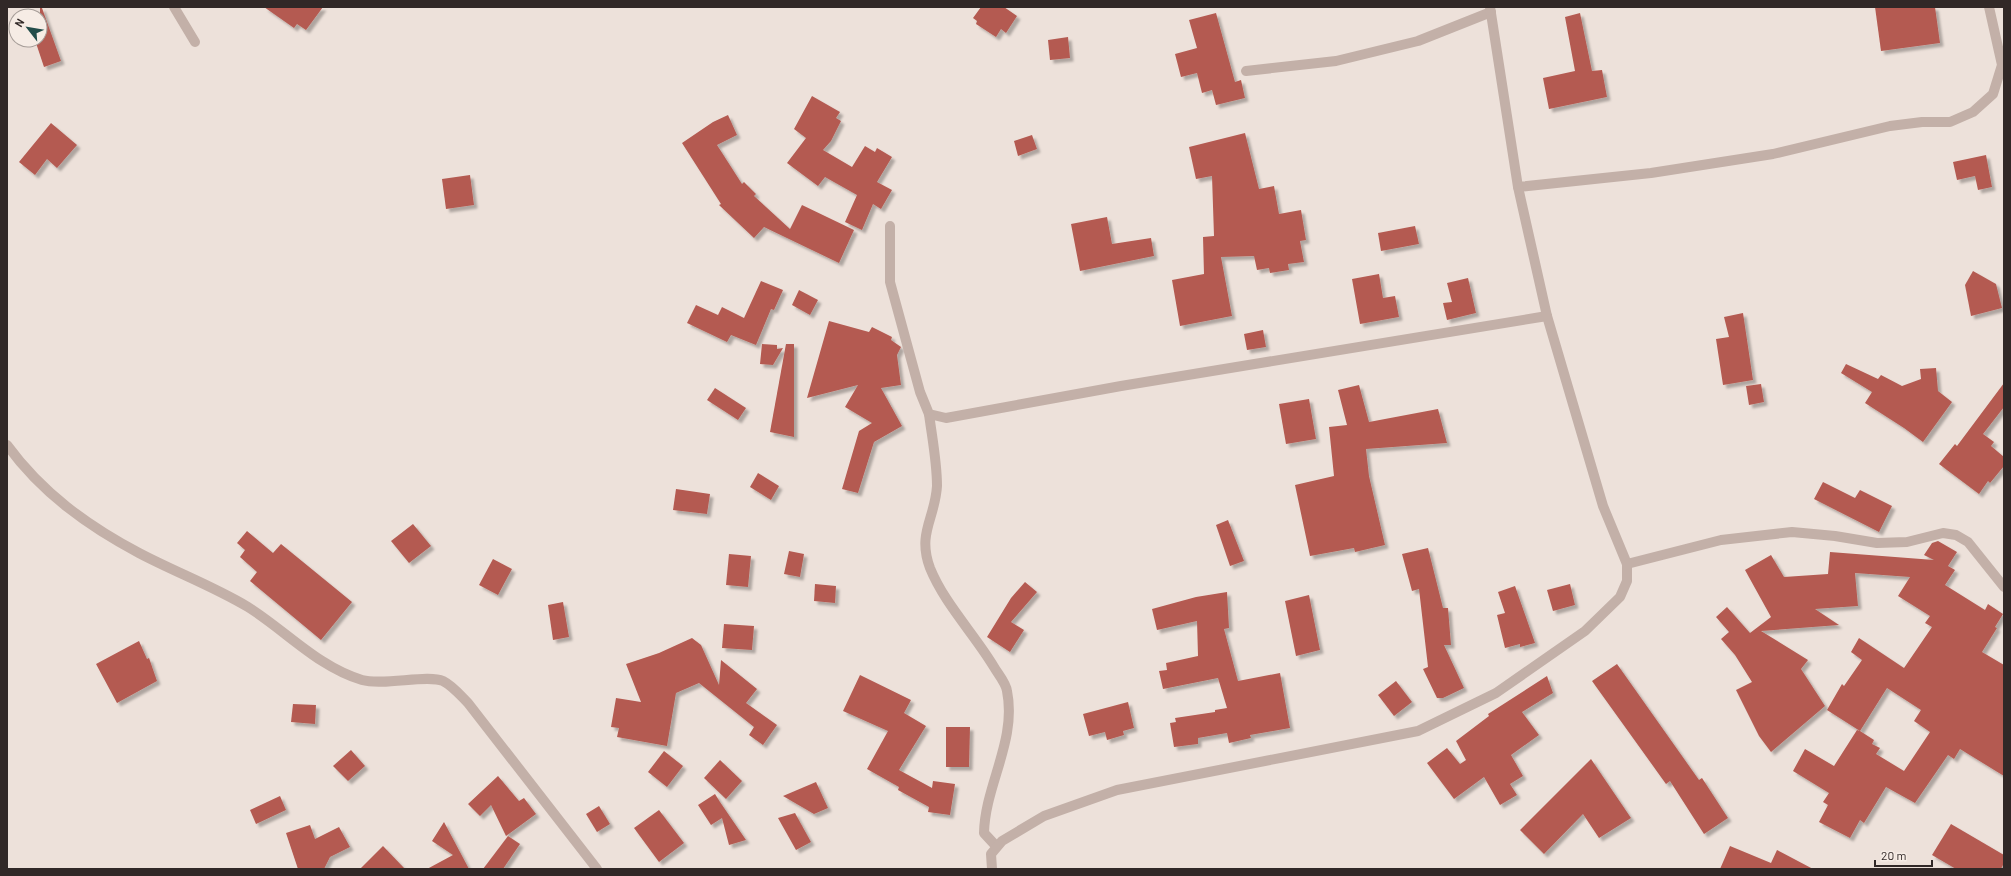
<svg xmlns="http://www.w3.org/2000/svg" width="2011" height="876" font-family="Barlow,sans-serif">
<defs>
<filter id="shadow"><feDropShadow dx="3.5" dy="3.5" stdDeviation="1" flood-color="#0004"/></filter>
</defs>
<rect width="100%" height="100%" fill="#ede1da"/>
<!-- building -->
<g fill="#b45a51" fill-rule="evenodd" filter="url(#shadow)">
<path d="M264,7H323L306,30L297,24L294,28Z"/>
<path d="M981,7H1004L1017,16L1006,33L1001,29L996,37L976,24L977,21L973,18Z"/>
<path d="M1875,7H1935L1940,43L1881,51Z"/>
<path d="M40,8H42L61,61L44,67L35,40H40Z"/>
<path d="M1216,13L1235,82L1241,80L1245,98L1216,105L1212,90L1202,93L1197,73L1181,77L1175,54L1197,48L1189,20Z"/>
<path d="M1580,13L1592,71L1602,70L1607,97L1549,109L1543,78L1575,71L1565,17Z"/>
<path d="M1068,37L1070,58L1050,60L1048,40Z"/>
<path d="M812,96L840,112L836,118L841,121L831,141L823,150L852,167L865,146L875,152L877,148L892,157L877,182L892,190L881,209L873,204L862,230L845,222L857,195L825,177L818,186L787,163L806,138L794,129Z"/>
<path d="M728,115L737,135L717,145L742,184L744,182L756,194L754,196L790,229L802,205L854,230L839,263L764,227L754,238L719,205L721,204L682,143L713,122Z"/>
<path d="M51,123L77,145L57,168L47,159L35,175L19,162Z"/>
<path d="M1245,133L1259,189L1274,186L1279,214L1301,210L1306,240L1300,241L1304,262L1288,264L1289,270L1270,273L1269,268L1257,270L1254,256L1221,257L1232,316L1180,326L1172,280L1204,274L1203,237L1214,236L1212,176L1196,179L1189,147Z"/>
<path d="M1032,135L1037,149L1018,156L1014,141Z"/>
<path d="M1986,155L1992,187L1978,190L1975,176L1957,180L1953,162Z"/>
<path d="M470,175L474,205L446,209L442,179Z"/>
<path d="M1107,217L1112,244L1151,238L1154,256L1080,271L1071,224Z"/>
<path d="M1415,226L1419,244L1381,251L1378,233Z"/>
<path d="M1973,271L1996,284L2002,308L1971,316L1965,285Z"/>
<path d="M1379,274L1383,298L1395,296L1399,317L1360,324L1352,279Z"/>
<path d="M1468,278L1476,313L1447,320L1443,303L1452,302L1447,283Z"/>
<path d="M761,281L783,290L774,310L771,309L756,345L731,335L727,342L687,323L696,305L718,315L722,307L744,318Z"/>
<path d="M799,290L818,300L810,315L792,305Z"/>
<path d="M1743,313L1753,380L1723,385L1716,339L1729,337L1724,317Z"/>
<path d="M829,321L869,332L872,327L892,337L891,340L901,347L897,355L901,385L881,388L902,426L874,442L858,493L842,489L859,431L872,423L845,407L858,385L807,398Z"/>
<path d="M1263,330L1266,347L1247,350L1244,334Z"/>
<path d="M762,344L777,345V349L783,348L773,365L760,364Z"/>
<path d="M786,344H794V437L770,432Z"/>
<path d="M1846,364L1878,379L1881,375L1902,386L1921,379L1920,369L1936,368L1938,391L1952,402L1923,442L1904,428L1865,403L1872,392L1841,373Z"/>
<path d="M2004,383V407L1983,434L1994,442L1991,446L2004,457V466L1990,483L1988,481L1979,494L1939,464L1955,444L1957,446Z"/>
<path d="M1761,384L1764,402L1749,405L1746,386Z"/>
<path d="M1359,385L1369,422L1438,409L1447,443L1366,449L1369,476L1385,545L1355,552L1354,548L1310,556L1295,485L1334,476L1329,427L1347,425L1338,390Z"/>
<path d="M715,388L746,408L738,420L707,400Z"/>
<path d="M1309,399L1316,439L1286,444L1279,404Z"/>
<path d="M758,473L779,486L771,500L750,487Z"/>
<path d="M1823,482L1855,498L1860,490L1892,506L1879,532L1814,499Z"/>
<path d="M676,489L710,494L707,514L673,510Z"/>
<path d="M1228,520L1244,561L1230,566L1216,525Z"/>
<path d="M413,524L431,546L409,563L391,541Z"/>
<path d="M247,531L273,553L281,544L352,602L321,640L250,581L257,572L240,557L245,550L237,543Z"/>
<path d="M1938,541L1957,552L1948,566L1955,570L1945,585L1985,610L1988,604L2003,614L1995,627L1997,628L1982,652L2004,665V776L1960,749L1954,759L1948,755L1915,803L1886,787L1864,823L1860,820L1850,838L1819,822L1828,805L1823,802L1829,793L1793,771L1805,749L1834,766L1857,730L1860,731L1827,710L1842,684L1844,686L1862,660L1851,652L1859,638L1904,668L1932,627L1925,623L1930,616L1898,596L1910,577L1855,573L1858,606L1815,609L1839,625L1761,631L1808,660L1801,669L1825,706L1771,752L1759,736L1736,690L1752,682L1735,655L1721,639L1729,632L1716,617L1727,607L1750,633L1771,617L1745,570L1771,555L1784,577L1828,574L1830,552L1934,560L1924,555L1932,543ZM1887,688L1921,710L1914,721L1930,732L1904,771L1876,754L1880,748L1872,744L1874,740L1860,731Z"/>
<path d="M1428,548L1443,608H1448L1451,645H1444L1464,688L1443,698H1437L1423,669L1428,667L1419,589L1412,591L1402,554Z"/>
<path d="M789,551L804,554L800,577L784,574Z"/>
<path d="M729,554L751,556L748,587L726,585Z"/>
<path d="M493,559L512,569L498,595L479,585Z"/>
<path d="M1025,582L1037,592L1011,622L1024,630L1010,652L987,637L1011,598Z"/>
<path d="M815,584L836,586L835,603L814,601Z"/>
<path d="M1570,584L1575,605L1553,611L1547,590Z"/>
<path d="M1515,586L1535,643L1520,647V644L1505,648L1497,615L1505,613L1498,592Z"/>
<path d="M1227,592L1229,628L1224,629L1238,681L1280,673L1290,728L1250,735L1251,738L1229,743L1227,733L1198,738V744L1174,747L1170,723L1176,722L1175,718L1215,712V710L1227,708L1218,678L1163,689L1159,671L1167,670L1166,663L1198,656L1197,621L1157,630L1152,609L1196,597Z"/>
<path d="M1309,595L1320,650L1296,656L1285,601Z"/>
<path d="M563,602L569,637L553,640L548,605Z"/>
<path d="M724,624L754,626L752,650L722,648Z"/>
<path d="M692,638L701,645L719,685L721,660L757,689L746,703L777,725L763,745L749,735L754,727L699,683L676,693L667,746L617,737L619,728L611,727L616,698L641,702L626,664L659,653Z"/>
<path d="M139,641L147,659L149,658L157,681L117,703L96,664Z"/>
<path d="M1617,664L1699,780L1702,778L1728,818L1704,834L1670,781L1666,784L1592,681Z"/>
<path d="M860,675L911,700L904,713L926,726L899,770L932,788L933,781L955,784L950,815L928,812L929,807L898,790L899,787L867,769L888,731L843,711Z"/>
<path d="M1547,676L1553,693L1522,712L1539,735L1511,755L1523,776L1510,784L1517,795L1500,805L1484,777L1454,799L1427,763L1447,748L1460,764L1466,760L1456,741L1489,716L1488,714Z"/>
<path d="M1396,681L1412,702L1394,716L1378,695Z"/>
<path d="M1128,702L1134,728L1123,731L1124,735L1107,740L1105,732L1089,736L1083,714Z"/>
<path d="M293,704L316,705L315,724L291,722Z"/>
<path d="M946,727H970L969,767H946Z"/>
<path d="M351,750L365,766L348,781L333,766Z"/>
<path d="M664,751L683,766L667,787L648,772Z"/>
<path d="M1591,759L1631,818L1599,838L1583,814L1544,854L1520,830Z"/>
<path d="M720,760L742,781L726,799L704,778Z"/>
<path d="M498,776L519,801L524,798L536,814L506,836L491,805L480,816L468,804Z"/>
<path d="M816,782L828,808L814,814L783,796Z"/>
<path d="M715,794L720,802L746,840L729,845L722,818L711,825L698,805Z"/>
<path d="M280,796L286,810L256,824L250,810Z"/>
<path d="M599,806L610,824L597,832L586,814Z"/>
<path d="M659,810L684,843L659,862L634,828Z"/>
<path d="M795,813L811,842L796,850L778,818Z"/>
<path d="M444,822L460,852L469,869H427L453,855L432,841Z"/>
<path d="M1951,824L2004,855V863L2001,869H1956L1932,855Z"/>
<path d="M310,825L315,839L339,827L350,847L330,857L324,869H298L286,833Z"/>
<path d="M508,836L520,844L503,869H483Z"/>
<path d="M383,846L405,869H360Z"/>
<path d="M1730,846L1771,863L1777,850L1813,869H1720Z"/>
</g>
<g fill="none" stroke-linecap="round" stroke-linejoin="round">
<!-- minor -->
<g stroke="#c3b0a8" stroke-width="10">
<path d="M174,7L195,42"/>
<path d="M1246,71L1336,61L1418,41L1491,12"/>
<path d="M1518,187L1651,173L1773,154L1890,126L1922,122H1950L1973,112L1993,94L2002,65L1989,7"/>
<path d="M890,226V282L920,392L929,414L946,418L1121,386L1547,316"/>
<path d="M929,414C932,437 937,462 937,486C935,519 917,533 930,568C944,603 975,635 994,667C998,674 1006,683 1007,691C1017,741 985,785 984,833L996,846"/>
<path d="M7,445C42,493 88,526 139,553C175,572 213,586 248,607C285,630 318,667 362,680C384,686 428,674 443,681C453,686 461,696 468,703L597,869"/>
<path d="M1627,564L1721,540L1792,532L1835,536L1877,543L1907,542L1943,533L1956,535L1968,542L2004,587"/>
<path d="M992,869L991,854L1002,841L1044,816L1117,790L1418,731L1496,693L1585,631L1620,597L1627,581V564L1603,506L1547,316L1518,187L1490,7"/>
</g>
</g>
<!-- border -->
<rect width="2011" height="876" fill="none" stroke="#312827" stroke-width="16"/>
<!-- north arrow -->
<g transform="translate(28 28) rotate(301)"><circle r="19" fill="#f6ece5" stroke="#a79e99"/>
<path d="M0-3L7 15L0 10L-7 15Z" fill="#224c49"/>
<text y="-6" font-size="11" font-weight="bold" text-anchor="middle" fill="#312827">N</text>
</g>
<!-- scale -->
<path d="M1875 860v6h57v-6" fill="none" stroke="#312827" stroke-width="2"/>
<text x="1881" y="860" font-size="12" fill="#312827" stroke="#f6ece5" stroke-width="3" paint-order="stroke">20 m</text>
</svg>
